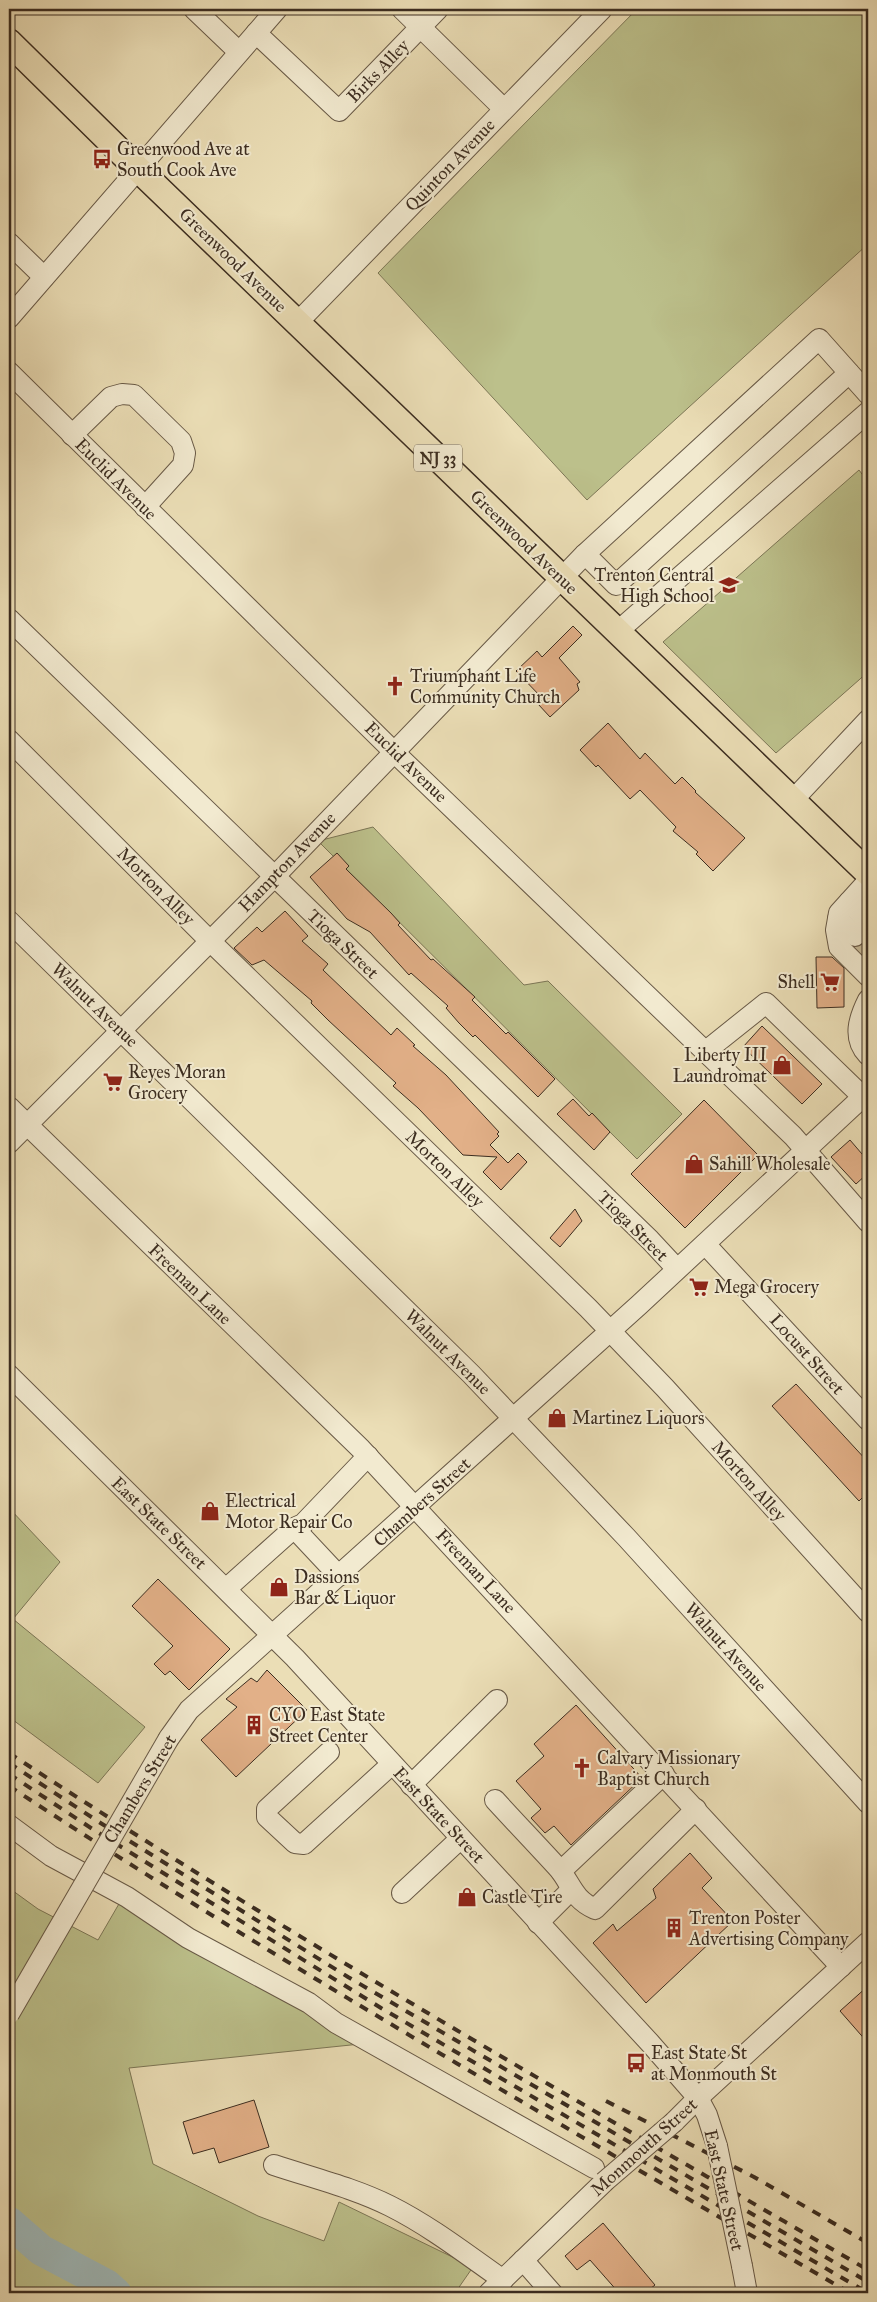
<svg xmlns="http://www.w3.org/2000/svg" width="877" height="2302" font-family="'IM FELL Great Primer',serif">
<rect width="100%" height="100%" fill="#ebdeb6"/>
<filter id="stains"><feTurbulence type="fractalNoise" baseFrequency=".004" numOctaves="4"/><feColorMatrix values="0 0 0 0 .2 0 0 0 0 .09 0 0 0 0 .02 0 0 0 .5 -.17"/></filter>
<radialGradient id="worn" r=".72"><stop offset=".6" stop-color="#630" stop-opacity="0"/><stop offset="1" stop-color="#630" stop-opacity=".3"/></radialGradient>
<!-- green -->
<g fill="#bcc08b" stroke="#7c7656">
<path d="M637,9H862L868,16V244L587,500L378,273Z"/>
<path d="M859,470L868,482V672L776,753L663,642Z"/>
<path d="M373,827L524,985L548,981L682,1114L637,1159L318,841Z"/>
<path d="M9,1508L60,1562L13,1619L145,1727L98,1783L9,1717Z"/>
<path d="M9,1888L38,1909L98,1940L127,1890L370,2043L129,2068L153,2164L258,2216L324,2241L339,2202L473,2267L455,2293H9Z"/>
</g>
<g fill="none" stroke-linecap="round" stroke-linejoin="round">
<!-- river -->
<path stroke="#9fb9ba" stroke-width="31" d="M9,2222L41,2250L107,2285L116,2293"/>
</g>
<!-- building -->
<g fill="#e2b088" stroke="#3c2d20">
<path d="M573,626L582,635L559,658L580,682L577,684L579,690L550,717L538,704L543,699L516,671L537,651L542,657Z"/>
<path d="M608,723L640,759L645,753L675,784L682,777L696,791L695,792L745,838L713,871L696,854L698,852L673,831L676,827L640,790L630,799L598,765L596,767L580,750Z"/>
<path d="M337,853L349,866L346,869L391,913L400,923L398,925L431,960L433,959L475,997L472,1000L506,1034L508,1032L555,1079L538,1097L475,1035L473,1037L459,1023L446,1008L448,1006L411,973L409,975L370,932L347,919L310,877Z"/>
<path d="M285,911L308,936L302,941L328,964L323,970L391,1035L397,1028L415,1045L413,1046L446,1075L499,1132L497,1134L499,1136L490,1145L508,1163L518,1153L527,1162L501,1190L483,1172L497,1157L463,1155L418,1108L393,1086L396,1083L328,1020L311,1003L312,1001L264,960L252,965L234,948L257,927L262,932Z"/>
<path d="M816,957H832L844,968V1007L817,1008Z"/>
<path d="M762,1026L822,1084L802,1104L743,1047Z"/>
<path d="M573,1099L589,1116L592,1113L610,1132L594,1150L557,1114Z"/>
<path d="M704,1100L758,1155L685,1228L631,1174Z"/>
<path d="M850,1140L868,1161V1173L856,1184L831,1157Z"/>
<path d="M575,1209L582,1221L560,1247L550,1238Z"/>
<path d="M796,1384L868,1462V1492L859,1501L772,1406Z"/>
<path d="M158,1579L230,1649L189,1690L170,1671L165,1675L154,1664L173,1646L132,1606Z"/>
<path d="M267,1670L307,1710L236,1777L201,1740L237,1707L226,1699L251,1678L257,1682Z"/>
<path d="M576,1705L642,1778L571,1845L554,1826L545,1833L531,1818L541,1809L516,1781L544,1756L534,1744Z"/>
<path d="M690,1853L712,1878L702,1888L733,1921L646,2003L593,1943L613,1924L617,1931L656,1898L653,1889Z"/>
<path d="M868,1986V2043L840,2011Z"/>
<path d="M254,2100L269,2147L219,2163L214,2148L193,2154L183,2122Z"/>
<path d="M603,2223L655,2285L645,2293H619L590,2260L577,2270L565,2256Z"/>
</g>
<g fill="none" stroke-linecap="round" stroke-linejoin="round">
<!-- minor-tunnel -->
<path stroke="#c8bb98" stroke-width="20" stroke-dasharray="20 10" stroke-linecap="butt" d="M855,936L868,950"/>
<defs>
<g id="minor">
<path d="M194,9L239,52"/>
<path d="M402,9L504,109"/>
<path d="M256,33L339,111L438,9"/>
<path d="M9,243L44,277"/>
<path d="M9,318L277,9"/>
<path d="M298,322L602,9"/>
<path d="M9,372L395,753L793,1136L868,1222"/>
<path d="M72,435L111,397L122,394L134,395L181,441L185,453L183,465L145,507"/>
<path d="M585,554L616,585L849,373"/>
<path d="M9,619L650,1240L677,1269"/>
<path d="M617,632L868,412"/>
<path d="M9,740L210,941L588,1308L665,1388L868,1612"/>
<path d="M793,800L868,720"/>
<path d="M868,881L839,913L836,930L839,947L868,976"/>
<path d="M849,902L868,922"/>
<path d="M838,919L855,936"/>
<path d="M9,921L471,1374L626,1537L868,1803"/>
<path d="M868,1000C859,1018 852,1038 868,1055"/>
<path d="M706,1051L766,1003L863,1097"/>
<path d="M9,1107L361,1449L841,1967"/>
<path d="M9,1143L274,877L585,554L819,339L868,394"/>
<path d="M705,1244L868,1420"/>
<path d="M9,1375L295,1658L650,2043L698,2098L707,2115L717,2146"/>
<path d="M294,1528L339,1576"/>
<path d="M227,1588L294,1528L303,1524L368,1456"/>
<path d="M169,1738L189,1710L639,1305L868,1092"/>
<path d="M329,1752L267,1809V1817L295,1843L304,1844L392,1764"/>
<path d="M411,1785L497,1700"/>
<path d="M495,1800C516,1823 538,1846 559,1869C572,1885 573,1899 595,1909L696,1809"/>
<path d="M9,1825L51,1856L127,1897L188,1938L309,2003L336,2023L594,2168"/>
<path d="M561,1871L664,1774"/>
<path d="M402,1893L460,1839"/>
<path d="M538,1923L571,1890"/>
<path d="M674,2122L698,2098L868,1942"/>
<path d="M274,2165C313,2178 354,2188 390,2206C430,2226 466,2254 503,2280"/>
<path d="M523,2260L552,2293"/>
<path d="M742,2266L747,2293"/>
<path d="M489,2293L604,2182"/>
</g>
<path id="major" d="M9,42L138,169L868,873"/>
</defs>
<!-- minor casing -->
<use href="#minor" stroke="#685946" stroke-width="22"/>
<!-- major casing -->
<use href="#major" stroke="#3c2d20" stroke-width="28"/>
<!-- minor -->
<use href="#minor" stroke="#f2ead0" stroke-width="20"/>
<!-- major -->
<use href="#major" stroke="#ebdeb6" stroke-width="25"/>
<!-- rail -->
<g stroke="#3c2d20" stroke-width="4" stroke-dasharray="9 9" stroke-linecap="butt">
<path d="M9,1753C288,1936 579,2102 868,2270"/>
<path d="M9,1763L99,1822L348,1977L868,2282"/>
<path d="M9,1774L94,1830L381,2008L868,2293"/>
<path d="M9,1786C283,1966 567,2128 850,2293"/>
<path d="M606,2101L754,2177L868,2243"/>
</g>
<defs>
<g id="minor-bridge">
<path d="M9,2014L169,1738"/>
<path d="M717,2146L742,2266"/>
<path d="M604,2182L674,2122"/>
</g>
</defs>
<!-- minor-bridge casing -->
<use href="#minor-bridge" stroke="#685946" stroke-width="22" stroke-linecap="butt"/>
<!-- minor-bridge -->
<use href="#minor-bridge" stroke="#f2ead0" stroke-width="20"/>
</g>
<!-- icons -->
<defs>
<symbol id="bus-bare" viewBox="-9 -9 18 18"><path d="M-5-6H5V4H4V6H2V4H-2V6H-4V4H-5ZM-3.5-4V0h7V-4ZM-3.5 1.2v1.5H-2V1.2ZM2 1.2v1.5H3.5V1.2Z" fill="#8f2418" stroke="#f2ead0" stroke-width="2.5" paint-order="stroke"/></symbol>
<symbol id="school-bare" viewBox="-9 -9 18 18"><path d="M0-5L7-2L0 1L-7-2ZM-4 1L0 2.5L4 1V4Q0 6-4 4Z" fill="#8f2418" stroke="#f2ead0" stroke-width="2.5" paint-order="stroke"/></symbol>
<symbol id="church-bare" viewBox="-9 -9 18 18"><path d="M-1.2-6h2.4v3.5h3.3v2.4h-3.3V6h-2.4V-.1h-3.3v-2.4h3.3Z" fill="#8f2418" stroke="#f2ead0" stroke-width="2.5" paint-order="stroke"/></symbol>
<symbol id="supermarket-bare" viewBox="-9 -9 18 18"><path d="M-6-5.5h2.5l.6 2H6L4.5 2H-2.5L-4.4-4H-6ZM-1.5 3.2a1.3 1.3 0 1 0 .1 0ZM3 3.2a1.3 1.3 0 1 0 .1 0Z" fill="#8f2418" stroke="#f2ead0" stroke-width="2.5" paint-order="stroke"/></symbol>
<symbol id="shop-bare" viewBox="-9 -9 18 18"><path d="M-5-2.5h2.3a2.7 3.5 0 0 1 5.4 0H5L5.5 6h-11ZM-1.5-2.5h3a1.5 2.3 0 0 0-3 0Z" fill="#8f2418" stroke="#f2ead0" stroke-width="2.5" paint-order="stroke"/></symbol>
<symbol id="building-bare" viewBox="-9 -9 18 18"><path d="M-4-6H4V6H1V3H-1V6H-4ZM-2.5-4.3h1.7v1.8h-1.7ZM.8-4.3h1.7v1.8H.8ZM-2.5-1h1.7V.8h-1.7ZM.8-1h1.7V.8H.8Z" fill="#8f2418" stroke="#f2ead0" stroke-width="2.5" paint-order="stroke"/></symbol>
</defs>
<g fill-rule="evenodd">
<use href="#bus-bare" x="88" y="145" width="28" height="28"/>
<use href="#school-bare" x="715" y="571" width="28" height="28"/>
<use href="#church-bare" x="381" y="672" width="28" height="28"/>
<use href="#supermarket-bare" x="816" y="968" width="28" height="28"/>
<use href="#shop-bare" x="768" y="1051" width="28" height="28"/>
<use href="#supermarket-bare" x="99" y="1068" width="28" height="28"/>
<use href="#shop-bare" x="680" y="1150" width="28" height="28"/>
<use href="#supermarket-bare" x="685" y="1273" width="28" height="28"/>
<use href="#shop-bare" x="543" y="1404" width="28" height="28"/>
<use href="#shop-bare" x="196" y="1497" width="28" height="28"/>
<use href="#shop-bare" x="265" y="1573" width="28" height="28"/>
<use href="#building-bare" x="240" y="1711" width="28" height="28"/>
<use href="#church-bare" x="568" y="1754" width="28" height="28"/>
<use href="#shop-bare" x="453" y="1883" width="28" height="28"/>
<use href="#building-bare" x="660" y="1914" width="28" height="28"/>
<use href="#bus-bare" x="622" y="2049" width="28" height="28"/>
</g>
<g text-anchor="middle" stroke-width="4" stroke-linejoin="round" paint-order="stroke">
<!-- shield labels -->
<rect fill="#f2ead0" stroke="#736655" stroke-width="1" x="414" y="444.5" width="48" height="27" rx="4"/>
<g font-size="16" font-weight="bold" fill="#3c2d20">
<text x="438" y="464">NJ 33</text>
</g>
<!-- street labels -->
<g font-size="18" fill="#3c2d20" stroke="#f2ead0">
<text transform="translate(378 71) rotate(-46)" y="6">Birks Alley</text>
<text transform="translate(450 165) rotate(-46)" y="6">Quinton Avenue</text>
<text transform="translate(233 260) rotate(44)" y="6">Greenwood Avenue</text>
<text transform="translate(116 479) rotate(45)" y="6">Euclid Avenue</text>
<text transform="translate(524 542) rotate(44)" y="6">Greenwood Avenue</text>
<text transform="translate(406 762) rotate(44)" y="6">Euclid Avenue</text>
<text transform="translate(287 862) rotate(-46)" y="6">Hampton Avenue</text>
<text transform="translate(156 886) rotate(45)" y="6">Morton Alley</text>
<text transform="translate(343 944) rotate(44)" y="6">Tioga Street</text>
<text transform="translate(95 1005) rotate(44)" y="6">Walnut Avenue</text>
<text transform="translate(445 1169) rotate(44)" y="6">Morton Alley</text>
<text transform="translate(633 1226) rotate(45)" y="6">Tioga Street</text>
<text transform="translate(190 1284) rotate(44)" y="6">Freeman Lane</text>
<text transform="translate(448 1352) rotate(45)" y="6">Walnut Avenue</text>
<text transform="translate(807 1354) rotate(48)" y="6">Locust Street</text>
<text transform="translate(749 1481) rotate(48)" y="6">Morton Alley</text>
<text transform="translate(422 1502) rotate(-42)" y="6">Chambers Street</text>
<text transform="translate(159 1523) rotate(44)" y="6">East State Street</text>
<text transform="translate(476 1571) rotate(47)" y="6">Freeman Lane</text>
<text transform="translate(726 1647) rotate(48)" y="6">Walnut Avenue</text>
<text transform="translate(140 1789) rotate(-59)" y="6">Chambers Street</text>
<text transform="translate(439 1815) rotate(47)" y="6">East State Street</text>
<text transform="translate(644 2147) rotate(-42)" y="6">Monmouth Street</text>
<text transform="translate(724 2190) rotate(77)" y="6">East State Street</text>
</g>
<!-- poi labels -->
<g font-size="18" fill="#3c2d20" stroke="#f2ead0" text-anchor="start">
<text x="117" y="155">Greenwood Ave at<tspan x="117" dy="21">South Cook Ave</tspan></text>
<text x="714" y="581" text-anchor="end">Trenton Central<tspan x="714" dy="21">High School</tspan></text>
<text x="410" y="682">Triumphant Life<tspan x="410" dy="21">Community Church</tspan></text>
<text x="815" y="988" text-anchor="end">Shell</text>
<text x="767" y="1061" text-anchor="end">Liberty III<tspan x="767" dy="21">Laundromat</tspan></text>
<text x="128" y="1078">Reyes Moran<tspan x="128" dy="21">Grocery</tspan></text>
<text x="709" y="1170">Sahill Wholesale</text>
<text x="714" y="1293">Mega Grocery</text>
<text x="572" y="1424">Martinez Liquors</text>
<text x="225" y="1507">Electrical<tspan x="225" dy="21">Motor Repair Co</tspan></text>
<text x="294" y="1583">Dassions<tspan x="294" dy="21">Bar &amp; Liquor</tspan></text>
<text x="269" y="1721">CYO East State<tspan x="269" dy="21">Street Center</tspan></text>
<text x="597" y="1764">Calvary Missionary<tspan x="597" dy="21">Baptist Church</tspan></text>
<text x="482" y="1903">Castle Tire</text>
<text x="689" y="1924">Trenton Poster<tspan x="689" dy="21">Advertising Company</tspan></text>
<text x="651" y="2059">East State St<tspan x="651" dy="21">at Monmouth St</tspan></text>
</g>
</g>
<!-- margin -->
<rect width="877" height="2302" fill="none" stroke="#ebdeb6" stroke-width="30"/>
<rect x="10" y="10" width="857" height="2282" fill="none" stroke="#3c2d20" stroke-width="2.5"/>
<rect x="15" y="15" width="847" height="2272" fill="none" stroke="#3c2d20"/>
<rect width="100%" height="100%" filter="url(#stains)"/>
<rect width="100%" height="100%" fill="url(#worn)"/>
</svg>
